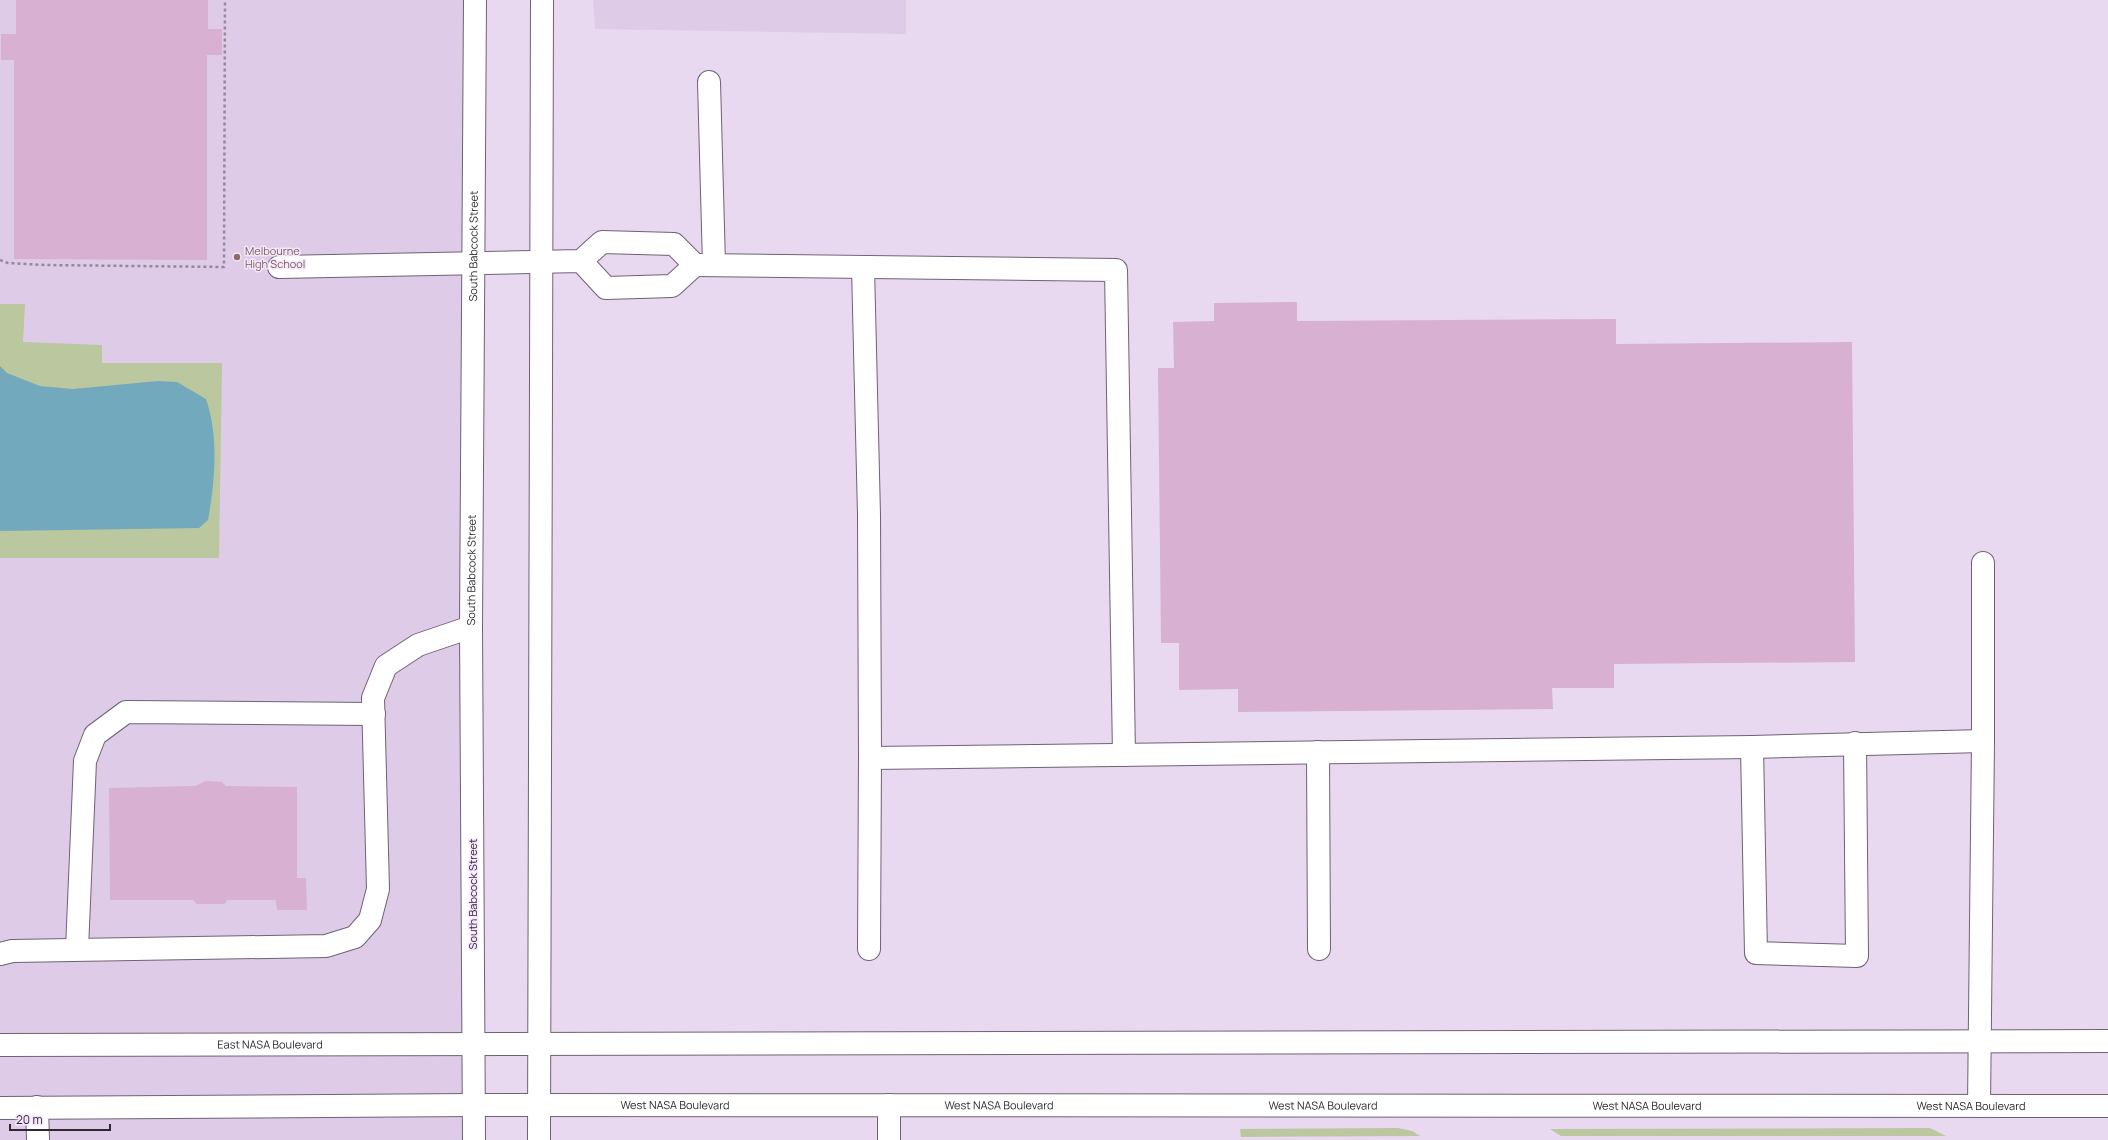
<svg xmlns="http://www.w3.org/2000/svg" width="2108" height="1140" font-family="Manrope,sans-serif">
<rect width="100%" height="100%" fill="#e8d9f0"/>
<!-- built -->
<g fill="#decbe8">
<path d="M0,0H475L474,1140H0Z"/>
<path d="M593,0H906V34L595,29Z"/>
</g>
<!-- green -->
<g fill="#bac79f">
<path d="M0,304H25L23,342L102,345V363H222L219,558H0Z"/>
<path d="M1398,1128L1412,1131L1420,1136L1241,1137L1240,1129Z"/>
<path d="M1930,1128L1946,1136H1561L1550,1129Z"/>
</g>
<!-- water -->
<path fill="#73a9bd" d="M0,366L7,373L40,386L73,389L158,381L177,382L206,399C219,437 215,481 208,520L199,528L0,531Z"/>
<!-- building -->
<g fill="#d7b0d2">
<path d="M16,0H208V29H222V55H207V260L14,259V60H1V34H16Z"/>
<path d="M1297,302V321L1616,319V344L1852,342L1855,662L1614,664V688H1552L1553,709L1238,712V689L1179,690V643H1161L1158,368H1174L1173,322L1214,321V303Z"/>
<path d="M206,781L222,782L226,786L297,787V878H306L307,910H277L276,900H227L225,904H197L193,900H110L109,788L195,786Z"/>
</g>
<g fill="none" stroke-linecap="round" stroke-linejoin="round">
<defs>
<g id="minor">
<path d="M709,82L714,265"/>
<path d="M695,265L1116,270L1124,755"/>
<path d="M279,267L581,261L602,242L674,244L695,265L672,286L606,288L581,261"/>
<path d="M863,267L869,515L870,758L1752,747L1983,741"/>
<path d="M1752,747L1756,953L1857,956L1855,743"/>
<path d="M1318,752L1319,949"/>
<path d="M77,949L85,761L95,735L126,712L374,714"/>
<path d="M869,949L870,758"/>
<path d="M0,954L12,951L326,946L355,937L370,920L378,889L373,698L386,666L418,645L471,627"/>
<path d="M1979,1106L1983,741V563"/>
<path d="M37,1107L38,1140"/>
<path d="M889,1140V1105"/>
</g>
<g id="major">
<path id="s1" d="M0,1045L2108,1041"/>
<path id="s2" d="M0,1108L473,1105L2108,1106"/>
<path id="s3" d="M474,1140L471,627L475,0"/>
<path d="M539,1140L542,0"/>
</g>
</defs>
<!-- minor casing -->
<use href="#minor" stroke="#6f6276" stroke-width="24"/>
<!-- major casing -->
<use href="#major" stroke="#6f6276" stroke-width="24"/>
<!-- path -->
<path stroke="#938999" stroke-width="2.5" stroke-dasharray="3 3" stroke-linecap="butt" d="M0,260L8,263L45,265L224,267L225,0"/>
<!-- minor -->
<use href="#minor" stroke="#fff" stroke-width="22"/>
<!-- major -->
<use href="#major" stroke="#fff" stroke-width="22"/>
</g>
<!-- markers -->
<circle fill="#8d6e63" stroke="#f5e6fd" stroke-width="1.5" cx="237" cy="257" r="4"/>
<g text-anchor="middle" stroke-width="3" stroke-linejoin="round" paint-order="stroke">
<!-- street labels -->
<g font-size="11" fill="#2e2931" stroke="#f5e6fd">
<text dy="4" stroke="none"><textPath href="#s3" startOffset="894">South Babcock Street</textPath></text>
<text dy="4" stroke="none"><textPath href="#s3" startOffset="570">South Babcock Street</textPath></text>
<text transform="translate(473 894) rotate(-90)" y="4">South Babcock Street</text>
<text dy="4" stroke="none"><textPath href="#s1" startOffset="270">East NASA Boulevard</textPath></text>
<text dy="4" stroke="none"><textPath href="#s2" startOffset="675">West NASA Boulevard</textPath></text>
<text dy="4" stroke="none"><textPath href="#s2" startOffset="999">West NASA Boulevard</textPath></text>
<text dy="4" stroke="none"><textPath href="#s2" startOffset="1323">West NASA Boulevard</textPath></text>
<text dy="4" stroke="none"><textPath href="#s2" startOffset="1647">West NASA Boulevard</textPath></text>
<text dy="4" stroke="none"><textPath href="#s2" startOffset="1971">West NASA Boulevard</textPath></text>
</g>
<!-- education labels -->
<g font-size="11" fill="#785e54" stroke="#f5e6fd" text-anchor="start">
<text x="245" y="255">Melbourne<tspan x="245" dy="13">High School</tspan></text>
</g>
</g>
<!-- scale -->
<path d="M10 1124v6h100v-6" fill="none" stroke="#2e2931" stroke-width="2"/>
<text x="16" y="1124" font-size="12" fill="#2e2931" stroke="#f5e6fd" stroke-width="3" paint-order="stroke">20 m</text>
</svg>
